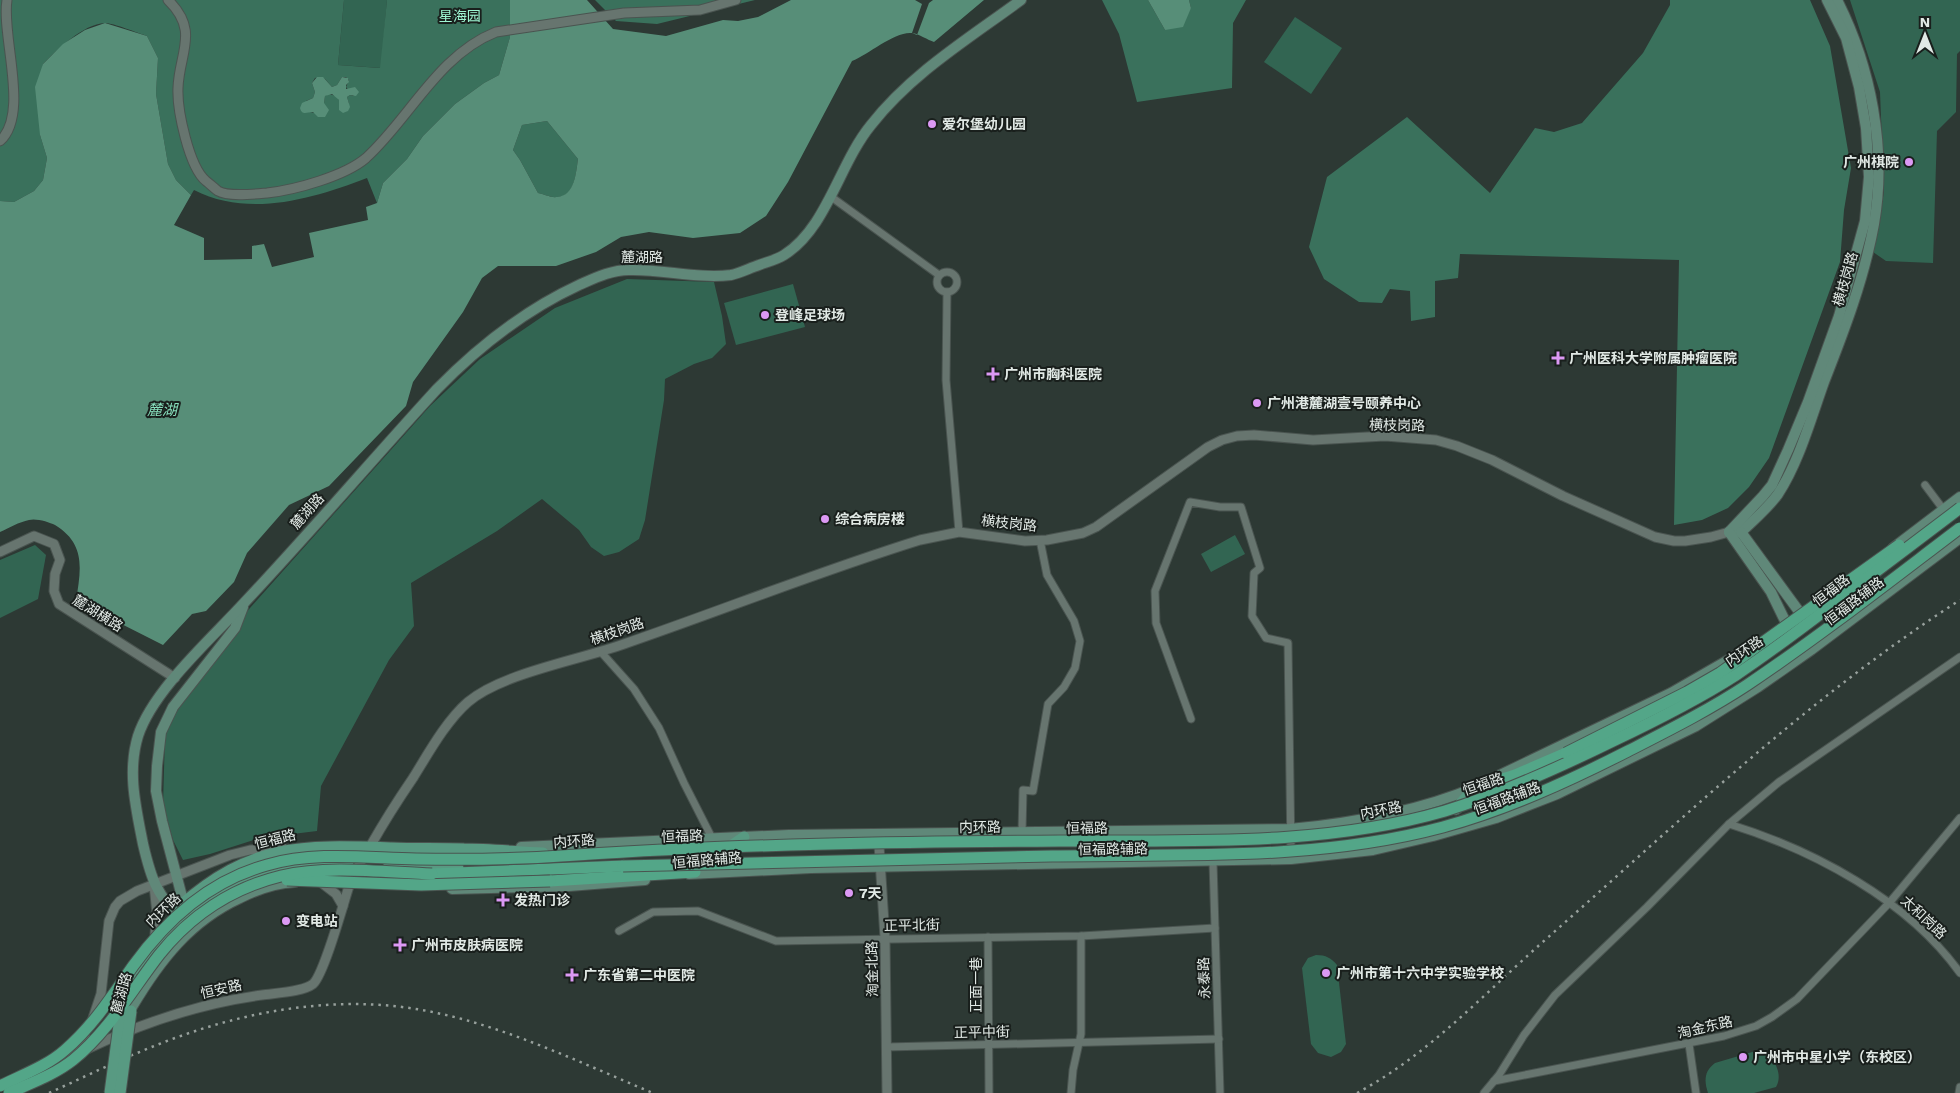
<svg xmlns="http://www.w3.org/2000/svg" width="1960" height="1093" font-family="'Work Sans','Noto Sans SC',sans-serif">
<rect width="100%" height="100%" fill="#2d3934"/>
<!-- green -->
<g fill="#326552">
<path d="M344,0H387L381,68L338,65Z"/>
<path d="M1850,0H1960V51L1957,54L1956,112L1937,131L1933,263L1886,261L1873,252L1884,192L1880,92Z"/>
<path d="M1295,17L1342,48L1311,94L1264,62Z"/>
<path d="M627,279L714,282L722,316L726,344L712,358L694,364L665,379L664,400L645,520L639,539L619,552L604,556L591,547L579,530L542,499L497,531L411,583L414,626L389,660L321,786L317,831L260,838L210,854L183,860L173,840L163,805L165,735L179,694L226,635L430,406L480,359L555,308Z"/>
<path d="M793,284L805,327L736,345L724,303Z"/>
<path d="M1235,535L1245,554L1211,572L1201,554Z"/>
<path d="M35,545L46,555L38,599L0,618V560Z"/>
<path d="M1316,955C1326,955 1331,958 1337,965L1346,1044L1341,1052L1331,1057L1318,1053L1311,1044L1302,968L1308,958Z"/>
<path d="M1759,1050C1773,1054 1784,1074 1776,1087L1754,1093H1708C1704,1081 1704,1071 1715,1063Z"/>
</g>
<!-- forest -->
<g fill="#3a715c" fill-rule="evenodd">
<path d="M0,0H344L338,65L380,68L387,0H510V37L499,75L484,83L455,104L423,136L407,159L383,183L377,203L367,178C312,199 249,218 194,190L191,195L176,180L168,164L156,94L158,58L147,36C138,33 113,23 105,23C83,24 57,50 43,64L40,135L47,158L43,180L34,191L14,202L0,201ZM320,77L325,79L332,87L337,85L342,77H346L349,80L346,87L354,96L350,95L347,97L349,104L339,110V100L336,96L329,94L325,96L324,103L315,113L310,112L306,101L313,98L315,92L312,83L315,78Z"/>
<path d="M595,0H755L657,24L616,21Z"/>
<path d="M1102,0H1148L1165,30L1191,8L1189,0H1246L1233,23L1232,88L1137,102L1119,34Z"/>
<path d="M1670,0H1810L1830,46L1851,168L1844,210L1840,262L1769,458L1749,487L1728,508L1702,520L1674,525L1679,260L1460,254L1458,278L1435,281V317L1411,321L1410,291L1390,289L1382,303L1359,302L1324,279L1309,247L1327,177L1407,117L1490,193L1535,128L1554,132L1582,123L1643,53L1670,5Z"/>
<path d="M547,121L578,159C576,172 575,197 557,197C551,198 544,194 538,193L520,160L513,150L522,125Z"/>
</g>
<!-- water -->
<g fill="#578e78" fill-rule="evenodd">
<path d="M510,0H587L613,29L666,36L723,20L738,21L758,17L791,0H915L922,4L912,33L917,35L929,3L933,0H984L934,42C928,40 919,34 912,33C895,31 869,54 852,61L788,182L766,216L740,233L693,238L649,232L621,237L596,252L556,266H498L482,278L463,312L413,382L406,406L329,486L289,505L247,553L234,582L206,611L192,614L163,645L76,601C81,569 86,544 55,525C49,522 36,518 29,520C19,522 9,528 0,532V201L14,202L34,191L43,180L47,158L40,135L35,87L43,64L63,44L85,30L105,23L147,36L158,58L156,94L168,164L176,180L191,195L174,225L204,238V260L252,259V246L264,244L272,267L314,257L309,233L368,220L366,207L377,203L383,183L407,159L423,136L455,104L484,83L499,75L510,37ZM547,121L578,159C576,172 575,196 557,197C551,198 544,194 538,193L520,160L513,150L522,125Z"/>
<path d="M1148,0H1189L1191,8L1183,27L1165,30Z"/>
<path d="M317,77H323L332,87L337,85L342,77L348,78L349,82L346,85V89L355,87L359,92L356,96L350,95L347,97L350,107L348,111L343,113L339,110V100L332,94L325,96L324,103L329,110L325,117H318L313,112C307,112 302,116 300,108L302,103L313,98L315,92L312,83Z"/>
</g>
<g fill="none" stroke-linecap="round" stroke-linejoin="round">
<defs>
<g id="minor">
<path d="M830,196L939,275"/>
<circle cx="947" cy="282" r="10"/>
<path d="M947,292L946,380L959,532"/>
<path d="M1925,485L1946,513"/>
<path d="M601,652L634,689L659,728L684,783L712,838"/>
<path d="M1191,719L1156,623L1155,591L1190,502L1220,507H1241L1260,568L1254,573L1252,616L1266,638L1288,643L1291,854"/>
<path d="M1729,824L1779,782L1960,657"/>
<path d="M1022,832L1023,790L1033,791L1048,704L1064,687L1075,668L1080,641L1074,621L1047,575L1040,540"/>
<path d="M1213,862L1220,1093"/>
<path d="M619,931L653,912L698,911L776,941L1081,936L1215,928"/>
<path d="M988,937L989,1093"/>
<path d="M1689,1044L1696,1093"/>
<path d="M886,1047L1219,1039"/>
<path d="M1494,1081L1724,1036L1756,1026L1772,1017L1797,999L1890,902L1960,818"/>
<path d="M1071,1093L1073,1070L1081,1034V936"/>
<path d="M1484,1093L1499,1075L1524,1035L1555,995L1647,907L1729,824C1813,850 1908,900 1960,973"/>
<path d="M1959,1093L1960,1087"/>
</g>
<g id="tertiary">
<path d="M168,0C200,31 179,53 178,88C177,110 189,167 206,181C210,184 214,188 218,191C228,197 255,194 267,193C295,190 345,176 366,158C410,118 438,55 496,32L624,13L700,10L736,0"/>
<path d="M0,141C30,114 1,36 7,0"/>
<path d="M0,552L34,536L54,544L60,560L55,574L54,591L59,604L175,678"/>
<path d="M879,845L885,938L887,1093"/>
<path d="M323,884L336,894L343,906"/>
<path d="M154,885L157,914L155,934"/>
<path d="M93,1018L101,994L109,921L115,907L120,901L137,891L230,855L250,850L283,848"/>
<path d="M87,1049C142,1023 202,1003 262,995C275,993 303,992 313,984C324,974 343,905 349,886C354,871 363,858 371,845C384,822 398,800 413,778C428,754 446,721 468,702C502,673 580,660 624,644C723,610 820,571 920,540L959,532L1025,541L1047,540L1083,533L1096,527L1208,447L1222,440L1237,436L1254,435L1313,440L1385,436L1436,440L1457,446L1492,460L1563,496L1655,537L1674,541H1685L1711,537L1729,532"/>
<path d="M66,1059L85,1036"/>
</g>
<g id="secondary">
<path d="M1729,532H1741C1754,520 1768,508 1778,494C1799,462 1811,418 1824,382C1844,331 1864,279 1874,224C1887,149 1871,67 1837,0"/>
<path d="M1729,532L1763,496L1772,485L1788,450L1808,402L1839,316L1865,221L1869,177L1866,128L1859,87L1846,38L1827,0"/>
<path d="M1729,532L1771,592L1790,631"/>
<path d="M1741,532L1806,621"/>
<path d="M1893,548L1960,497"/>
<path d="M1498,776L1671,693L1737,655"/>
<path d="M521,847L789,835L1290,829C1353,823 1417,812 1476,787"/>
<path d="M689,874L811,868L1291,859L1373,850L1433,836L1496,818L1557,794L1696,726L1758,687L1811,650L1960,538"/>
<path d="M452,889L569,886L645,880"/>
<path d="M185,908L162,821L156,791L157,766L161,732L173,707L235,628L243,607"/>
<path d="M185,916C157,902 150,874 143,844C136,808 127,772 138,736C153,690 211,639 244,603C310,533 372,460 437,389C478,347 525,310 579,285C595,278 611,270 629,270C663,269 697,279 731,275C740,273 750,268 759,265C767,262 776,260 784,255C827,228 839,164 871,125C912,73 968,39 1021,0"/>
<path d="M132,1007C160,960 190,921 240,898C258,889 275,883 295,882"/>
</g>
<g id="primary">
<path d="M1456,809L1474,788"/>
<path d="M725,850L744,837"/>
<path d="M389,866L458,868"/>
<path d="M180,906C252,843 301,845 392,848C416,849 440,848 464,849C490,849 517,852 543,853"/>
<path d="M142,972C173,915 230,875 294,866C312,864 330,864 348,865"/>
<path d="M122,1006L132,971"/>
</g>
<g id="trunk">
<path d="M1474,788L1515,775L1566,753"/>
<path d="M432,874L623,866"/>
<path d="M550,881L695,872"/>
</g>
</defs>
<!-- minor casing -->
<use href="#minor" stroke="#4a5450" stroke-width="9"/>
<!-- tertiary casing -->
<use href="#tertiary" stroke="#4a5450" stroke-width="11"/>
<!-- secondary casing -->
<use href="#secondary" stroke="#4a5450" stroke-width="12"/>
<!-- primary casing -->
<use href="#primary" stroke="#4a5450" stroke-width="13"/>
<!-- trunk casing -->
<use href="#trunk" stroke="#4a5450" stroke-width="13"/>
<!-- minor -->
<use href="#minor" stroke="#67756f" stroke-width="7"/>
<!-- tertiary -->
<use href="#tertiary" stroke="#67756f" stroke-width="9"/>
<!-- secondary -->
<use href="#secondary" stroke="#608879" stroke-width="10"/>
<!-- primary -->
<use href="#primary" stroke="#589a82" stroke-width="11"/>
<!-- trunk -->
<use href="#trunk" stroke="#53a688" stroke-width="11"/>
<!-- rail -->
<g stroke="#97a09c" stroke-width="2.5" stroke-dasharray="2.5 5" stroke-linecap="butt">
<path d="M49,1093C80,1079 110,1064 142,1051C234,1012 338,991 437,1013C512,1029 583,1064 653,1093"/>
<path d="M1357,1093C1428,1055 1485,993 1545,940C1679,822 1809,697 1960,600"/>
</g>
<defs>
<g id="primary-bridge">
<path d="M110,1093L121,1010"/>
<path d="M120,1093L131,1011"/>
</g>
<g id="trunk-bridge">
<path d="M1566,753L1687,692L1720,673L1899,545"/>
<path d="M623,866C766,862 909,858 1052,856C1183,854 1316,861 1443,827C1508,809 1569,781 1628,751C1669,730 1709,710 1747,685C1820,636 1890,581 1960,528"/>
<path d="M287,880L421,885L550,881"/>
<path d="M0,1086C22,1075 47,1066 65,1050C93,1026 112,996 133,966C167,919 209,881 267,865C315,851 366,858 416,859C470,860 524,859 577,855C738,844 900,842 1060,841C1188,840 1321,847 1445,811C1503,793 1558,768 1613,741C1655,721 1697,700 1736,675C1778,647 1818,616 1857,586C1891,560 1926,534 1960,508"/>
<path d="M9,1093C31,1083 54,1075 73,1060C108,1032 132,990 159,955C190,916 232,888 281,876C329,865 382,872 432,874"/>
</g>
</defs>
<!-- primary-bridge casing -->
<use href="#primary-bridge" stroke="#4a5450" stroke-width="13" stroke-linecap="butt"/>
<!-- trunk-bridge casing -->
<use href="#trunk-bridge" stroke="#4a5450" stroke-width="13" stroke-linecap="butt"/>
<!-- primary-bridge -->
<use href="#primary-bridge" stroke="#589a82" stroke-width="11"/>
<!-- trunk-bridge -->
<use href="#trunk-bridge" stroke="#53a688" stroke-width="11"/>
</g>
<!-- markers -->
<g fill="#dc99f4" stroke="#191f1c" stroke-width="2">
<circle cx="932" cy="124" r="5"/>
<circle cx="1909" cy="162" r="5"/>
<circle cx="765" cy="315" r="5"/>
<path d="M1555.5 350.5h5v5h5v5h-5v5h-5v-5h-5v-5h5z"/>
<path d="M990.5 366.5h5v5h5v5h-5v5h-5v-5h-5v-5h5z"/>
<circle cx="1257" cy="403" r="5"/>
<circle cx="825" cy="519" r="5"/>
<circle cx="849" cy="893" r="5"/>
<path d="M500.5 892.5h5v5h5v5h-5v5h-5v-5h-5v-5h5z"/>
<circle cx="286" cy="921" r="5"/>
<path d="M397.5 937.5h5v5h5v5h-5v5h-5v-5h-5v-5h5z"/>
<circle cx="1326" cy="973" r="5"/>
<path d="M569.5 967.5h5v5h5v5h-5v5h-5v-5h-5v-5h5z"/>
<circle cx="1743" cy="1057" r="5"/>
</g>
<g text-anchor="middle" stroke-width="4" stroke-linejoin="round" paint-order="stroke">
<!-- park labels -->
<g font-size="14" fill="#9ef5d2" stroke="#191f1c">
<text x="460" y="21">星海园</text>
</g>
<!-- poi labels -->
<g font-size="14" font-weight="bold" fill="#e1e9e5" stroke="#191f1c" text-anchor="start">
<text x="942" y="129">爱尔堡幼儿园</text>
<text x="1899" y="167" text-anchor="end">广州棋院</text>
<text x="775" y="320">登峰足球场</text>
<text x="1569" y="363">广州医科大学附属肿瘤医院</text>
<text x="1004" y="379">广州市胸科医院</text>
<text x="1267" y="408">广州港麓湖壹号颐养中心</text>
<text x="835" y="524">综合病房楼</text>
<text x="859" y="898">7天</text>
<text x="514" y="905">发热门诊</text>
<text x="296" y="926">变电站</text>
<text x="411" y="950">广州市皮肤病医院</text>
<text x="1336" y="978">广州市第十六中学实验学校</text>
<text x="583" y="980">广东省第二中医院</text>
<text x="1753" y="1062">广州市中星小学（东校区）</text>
</g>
<!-- street labels -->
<g font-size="14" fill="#e1e9e5" stroke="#191f1c">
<text x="642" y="262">麓湖路</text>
<text transform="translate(1845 279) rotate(-74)" y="5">横枝岗路</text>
<text transform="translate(1397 425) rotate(1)" y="5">横枝岗路</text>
<text transform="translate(307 511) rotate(-48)" y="5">麓湖路</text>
<text transform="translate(1009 523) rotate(6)" y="5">横枝岗路</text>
<text transform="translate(1831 590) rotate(-37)" y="5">恒福路</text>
<text transform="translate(1854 601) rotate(-37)" y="5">恒福路辅路</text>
<text transform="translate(98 613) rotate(32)" y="5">麓湖横路</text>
<text transform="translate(617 631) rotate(-19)" y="5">横枝岗路</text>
<text transform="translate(1744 651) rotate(-34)" y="5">内环路</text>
<text transform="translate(1483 784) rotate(-19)" y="5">恒福路</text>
<text transform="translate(1507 798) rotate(-20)" y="5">恒福路辅路</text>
<text transform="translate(1381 810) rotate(-11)" y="5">内环路</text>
<text transform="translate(980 827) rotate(-1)" y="5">内环路</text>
<text transform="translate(1087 828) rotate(-1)" y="5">恒福路</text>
<text transform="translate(682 836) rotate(-2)" y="5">恒福路</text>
<text transform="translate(275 839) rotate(-14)" y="5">恒福路</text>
<text transform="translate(574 841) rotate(-4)" y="5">内环路</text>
<text transform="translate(1113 849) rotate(-1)" y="5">恒福路辅路</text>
<text transform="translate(707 860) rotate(-5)" y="5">恒福路辅路</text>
<text transform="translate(163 910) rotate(-44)" y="5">内环路</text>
<text transform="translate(1924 917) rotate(43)" y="5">太和岗路</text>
<text transform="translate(912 925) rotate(-1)" y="5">正平北街</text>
<text transform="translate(872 969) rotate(-91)" y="5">淘金北路</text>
<text transform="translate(1204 978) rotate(-92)" y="5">永泰路</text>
<text transform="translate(976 985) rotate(-90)" y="5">正面一巷</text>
<text transform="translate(221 989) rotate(-13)" y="5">恒安路</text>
<text transform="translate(121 993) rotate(-75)" y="5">麓湖路</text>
<text transform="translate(1705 1027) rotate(-13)" y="5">淘金东路</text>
<text transform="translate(982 1032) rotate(-1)" y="5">正平中街</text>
</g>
<!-- water labels -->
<g font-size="15" font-style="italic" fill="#87debc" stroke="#191f1c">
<text x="162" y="415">麓湖</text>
</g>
</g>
<!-- north arrow -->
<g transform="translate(1925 35)" stroke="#191f1c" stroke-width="4" paint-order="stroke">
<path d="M0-4L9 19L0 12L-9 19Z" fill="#e1e9e5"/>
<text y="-8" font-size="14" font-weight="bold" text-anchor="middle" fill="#e1e9e5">N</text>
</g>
</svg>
